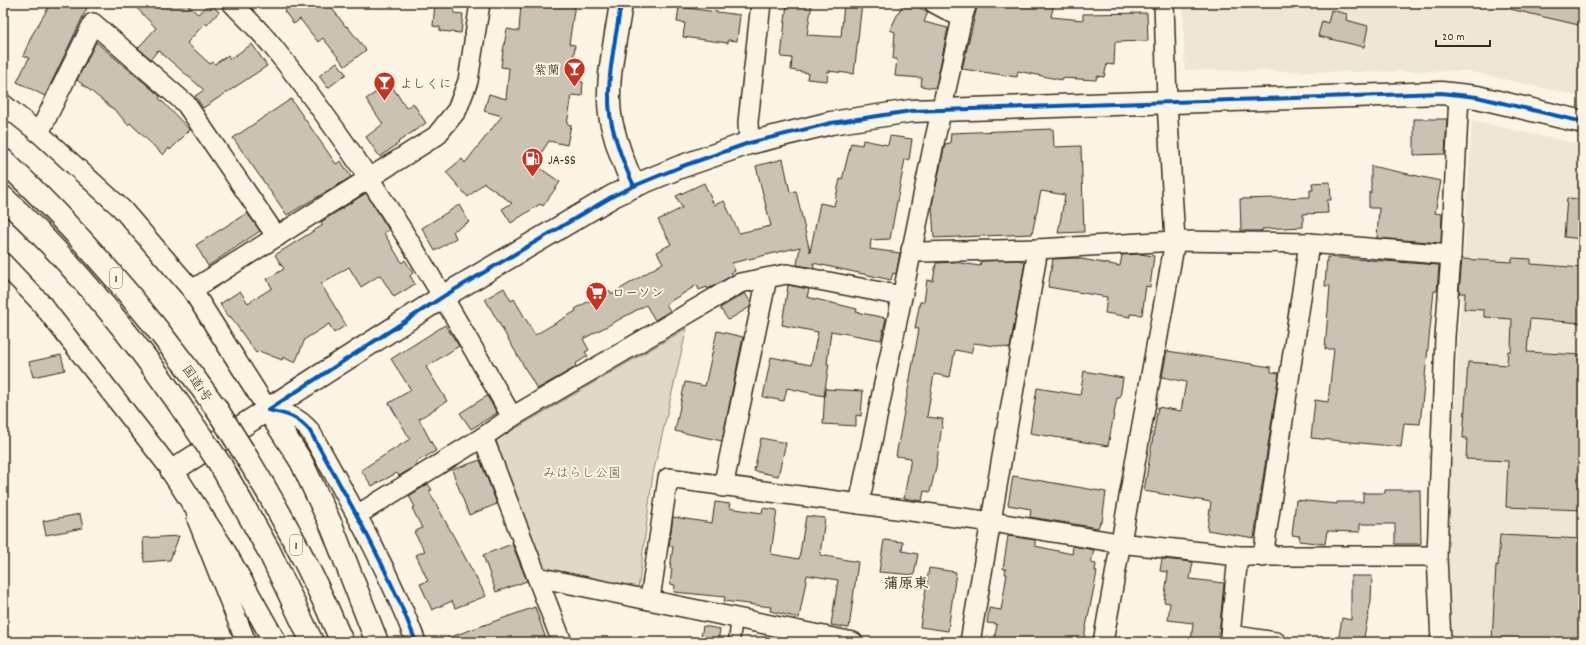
<svg xmlns="http://www.w3.org/2000/svg" width="1586" height="645" font-family="Dekko,'Klee One',sans-serif">
<rect width="100%" height="100%" fill="#fcf5e5"/>
<filter id="ink" filterUnits="userSpaceOnUse"><feTurbulence type="fractalNoise" baseFrequency=".025" numOctaves="2"/><feDisplacementMap in="SourceGraphic" scale="8" xChannelSelector="R" yChannelSelector="G"/><feConvolveMatrix kernelMatrix="1 2 1 2 8 2 1 2 1" color-interpolation-filters="sRGB"/></filter>
<g filter="url(#ink)">
<!-- built -->
<g fill="#eee6d6">
<path d="M1183,3H1583V97L1467,71L1346,72L1185,70Z"/>
<path d="M1472,121L1583,145V642H1451L1448,585L1450,476Z"/>
</g>
<!-- green -->
<g fill="#e0d8c8" stroke="#8e8173">
<path d="M687,328L653,474L638,590L542,572L496,440Z"/>
<path d="M227,578L266,642H254Z"/>
</g>
<!-- building -->
<g fill="#ccc2b3" stroke="#3b2a1e">
<path d="M51,3H78L87,8L45,96L17,82L29,58L23,56L32,35Z"/>
<path d="M132,3H185L198,14L210,3L219,12L207,25L205,23L187,43L210,64L213,62L215,64L228,55L230,59L252,44L267,66L203,108L195,96L204,90L158,50L151,59L138,48L156,28Z"/>
<path d="M288,3H328L346,27L347,26L366,50L345,66L323,38L318,42L300,19L294,24L284,11L290,6Z"/>
<path d="M435,3H455L454,13L463,14L461,33L440,31V27L433,26Z"/>
<path d="M521,3L575,4L569,44L575,45L571,80L583,82L582,96L572,95L567,124L571,125L567,145L549,141L534,164L560,182L543,206L540,204L511,223L502,209L512,203L484,183L468,197L446,172L462,159L465,163L502,116L484,111L489,94L506,99L509,68L501,67L503,51L507,29L519,31Z"/>
<path d="M787,3H812L807,35L841,37L844,3H862L854,74L828,71L827,81L807,79L808,73L791,70L792,58L781,57Z"/>
<path d="M903,3H910L928,12L924,22L948,28L936,86L933,88L921,86L922,78L895,76L897,59H893L895,32L890,30Z"/>
<path d="M978,3H1054L1051,17L1083,20V14L1147,13L1148,41L1115,42L1114,65L1107,64L1104,77L1097,76L1096,80L1062,78V80L1018,71L1017,77L962,69Z"/>
<path d="M1511,3H1583V26L1510,9Z"/>
<path d="M679,7L740,15L737,41L728,40V43L683,37L685,23L677,22Z"/>
<path d="M1331,10L1347,14L1346,20L1368,26L1364,47L1318,36L1322,21L1328,23Z"/>
<path d="M96,42L160,96L159,98L190,130L170,150L169,148L163,155L130,123L128,125L117,112L77,80Z"/>
<path d="M337,62L346,74L328,88L319,76Z"/>
<path d="M390,83L406,108L413,103L426,123L398,142L399,143L380,157L366,137L383,124L366,99Z"/>
<path d="M291,99L336,164L341,161L351,177L287,215L233,138Z"/>
<path d="M1414,119H1447L1445,154L1414,155Z"/>
<path d="M1053,129L1054,147L1081,146L1084,232L1058,233L1065,195L1041,191L1032,234L934,238L932,205L945,144L950,143L951,133Z"/>
<path d="M890,136L912,139L909,160L905,159L890,239L871,240L870,249L900,253L896,274L893,273L891,280L813,263L814,268L797,265L800,247L732,263L735,271L731,273L733,275L708,289L707,287L699,290L697,285L666,304L670,311L655,320L646,305L583,339L589,350L585,352L588,356L575,364L576,367L537,389L485,299L504,288L511,301L514,299L535,335L576,311L575,309L609,290L612,294L663,263L657,252L671,244L658,220L682,208L676,196L704,183L714,205L724,201L739,233L771,226L756,166L783,159L790,192L796,191L810,252L820,203L834,206L840,179L842,180L851,143L862,145L863,140L888,145Z"/>
<path d="M1371,166L1441,181L1435,213L1442,214L1441,243L1377,238L1379,208H1369V192L1371,193Z"/>
<path d="M1330,182L1331,200H1327L1328,213L1303,214V227L1262,229V231H1241L1240,199L1310,197V190H1313L1312,183Z"/>
<path d="M366,193L389,230L384,233L402,263L405,260L413,273L410,276L415,284L394,297L380,275L361,287L349,267L321,284L346,325L334,333L329,324L305,339L295,363L283,357L282,360L259,351L256,353L230,316L228,317L220,304L240,291L248,303L272,288L267,279L284,269L275,255L323,225L321,222Z"/>
<path d="M1567,198L1583,199V239L1564,237Z"/>
<path d="M459,205L469,222L453,231L456,238L435,251L422,228Z"/>
<path d="M247,213L260,231L208,266L196,245Z"/>
<path d="M1140,254L1154,256L1150,287L1146,286L1142,315L1130,314V317L1105,313L1107,297L1048,287L1053,259L1076,258L1120,266L1122,255Z"/>
<path d="M1327,257L1439,265L1437,291H1434L1420,424L1404,423L1401,447L1311,438L1315,400L1328,402L1334,349H1325L1330,286H1325Z"/>
<path d="M1512,258L1531,259V264L1583,268L1582,323L1530,319L1527,352L1583,355V510L1506,507L1508,461L1466,459L1467,438H1463L1468,362L1507,365L1508,351H1511L1512,319L1484,317V310L1464,309L1465,293H1459L1462,259L1512,262Z"/>
<path d="M1018,260L1025,262L1010,348L974,343L971,353L955,350L950,377L934,374L927,417L943,419L936,467L930,492L924,491L922,501L904,498L911,458L896,456L919,329L915,328L920,302H924L927,280L933,281L936,263L954,262L980,266L981,261Z"/>
<path d="M788,285L809,289L807,297L857,309L856,312L886,318L881,340L831,331L827,364H829L824,396L787,388L784,401L763,397L771,357L811,365L818,332L782,325Z"/>
<path d="M745,293L751,303L750,307L728,320L720,308Z"/>
<path d="M445,325L459,346L426,367L447,401L419,419L436,451L416,462L417,465L399,476L397,473L372,486L361,470L410,439L389,403L411,390L391,359Z"/>
<path d="M717,331L743,337L722,441L675,431L685,382L705,386Z"/>
<path d="M1167,351L1271,367V372L1279,373L1254,538L1207,530L1211,502L1144,491L1158,407L1181,411L1186,382L1162,377Z"/>
<path d="M61,355L65,370L33,377L29,362Z"/>
<path d="M1084,371L1123,378L1120,398H1117L1108,446L1030,433L1037,388L1080,395Z"/>
<path d="M825,389L863,391L861,416L856,415V426L823,424Z"/>
<path d="M487,396L497,413L471,429L460,413Z"/>
<path d="M761,438L786,443L778,476L754,471Z"/>
<path d="M480,460L497,504L469,515L452,470Z"/>
<path d="M1013,476L1106,492L1102,522H1100L1098,528L1030,517L1031,509L1008,505Z"/>
<path d="M428,484L432,490L429,491L486,596L455,608L452,601L432,610L420,584L428,581L416,555L425,551L414,532L422,528L412,508L415,507L409,496Z"/>
<path d="M1385,490H1420L1421,544H1395V524H1360V532L1327,531L1325,544L1299,541L1300,536L1292,535L1296,500L1337,504V502H1363V493H1385Z"/>
<path d="M715,502L730,504L729,508L762,513L763,508L777,510L771,554L799,559L806,516L825,518L820,555L858,562L849,628L831,625L838,580L807,575L799,618L770,611L771,607L724,601L725,597L674,592L675,585L670,584L672,569H670L673,546H669L673,517L712,523Z"/>
<path d="M80,514L83,528L46,535L43,521Z"/>
<path d="M1500,535L1583,539V642H1492L1496,565L1498,566Z"/>
<path d="M179,536L170,560L144,562L143,538Z"/>
<path d="M1008,536L1035,540V546L1072,554L1073,546L1094,550L1091,563L1096,564L1095,571L1097,572L1083,642H994L997,624L987,623L989,608L1001,610L1007,574H1005L1006,569H1003Z"/>
<path d="M884,540L903,542L902,551L918,554L914,575L879,572Z"/>
<path d="M512,544L527,581L496,592L483,555Z"/>
<path d="M1162,559L1193,562L1190,579L1224,583L1219,634L1221,642H1191L1193,623L1168,620L1170,603L1164,602L1168,572L1160,571Z"/>
<path d="M929,568L956,572L948,631L920,627Z"/>
<path d="M1351,576H1372L1371,601L1363,642H1338L1342,618L1351,620Z"/>
<path d="M535,607L547,642H442V640Z"/>
<path d="M703,626L720,629L718,642H700Z"/>
</g>
<g fill="none" stroke-linecap="round" stroke-linejoin="round">
<defs>
<path id="lane" d="M734,642L737,617"/>
<g id="street">
<path d="M232,3C246,18 261,32 273,47C366,162 440,289 512,417"/>
<path d="M934,3L962,18"/>
<path d="M3,104L39,133L122,209L192,290L268,410C287,414 297,416 310,431C348,499 388,568 416,642"/>
<path d="M39,133L93,23L186,104L277,237"/>
<path d="M749,143L748,122L761,3"/>
<path d="M911,250L921,252L1037,249L1175,241L1309,243L1451,255"/>
<path d="M3,263L41,303L172,471"/>
<path d="M192,290L436,136L457,110L468,81L480,3"/>
<path d="M483,437L562,642"/>
<path d="M723,487L767,278"/>
<path d="M859,504L934,143L962,18L967,3"/>
<path d="M357,515L483,437L512,417L740,283L787,274L902,296"/>
<path d="M197,519L246,642"/>
<path d="M1238,556L1230,635L1276,642"/>
<path d="M1263,557L1309,243"/>
<path d="M537,577C643,598 748,621 853,642"/>
<path d="M650,599L668,478L992,522L1119,543L1238,556H1437"/>
<path d="M970,642L1036,261L1037,249"/>
<path d="M1103,642L1175,241L1167,102L1164,3"/>
<path d="M1441,642L1437,556L1445,337L1451,255L1459,95"/>
</g>
<g id="secondary">
<path d="M621,3C616,40 603,89 612,125C617,146 625,167 634,186"/>
<path d="M172,471L444,296L613,196L634,186L680,167L749,143L831,123L911,111L1441,93L1477,97L1583,122"/>
</g>
<g id="highway">
<path d="M3,160C83,236 153,318 216,408"/>
<path d="M3,197C75,265 137,341 192,423"/>
<path d="M268,410L301,461L332,527L377,642"/>
<path d="M243,451C281,512 314,576 342,642"/>
<path d="M220,464L269,551L312,642"/>
<path d="M172,471L223,549L275,642"/>
</g>
</defs>
<!-- lane casing -->
<use href="#lane" stroke="#3b2a1e" stroke-width="13"/>
<!-- street casing -->
<use href="#street" stroke="#3b2a1e" stroke-width="22"/>
<!-- secondary casing -->
<use href="#secondary" stroke="#3b2a1e" stroke-width="25"/>
<!-- highway casing -->
<use href="#highway" stroke="#3b2a1e" stroke-width="25"/>
<!-- lane -->
<use href="#lane" stroke="#fcf5e5" stroke-width="10"/>
<!-- street -->
<use href="#street" stroke="#fcf5e5" stroke-width="19"/>
<!-- secondary -->
<use href="#secondary" stroke="#fcf5e5" stroke-width="22"/>
<!-- highway -->
<use href="#highway" stroke="#fcf5e5" stroke-width="22"/>
<defs>
<g id="highway-bridge">
<path d="M216,408L243,451"/>
<path d="M192,423L220,464"/>
</g>
</defs>
<!-- highway-bridge casing -->
<use href="#highway-bridge" stroke="#3b2a1e" stroke-width="25" stroke-linecap="butt"/>
<!-- highway-bridge -->
<use href="#highway-bridge" stroke="#fcf5e5" stroke-width="22"/>
<defs>
<g id="cycleway">
<path d="M621,3C616,40 603,89 612,125C617,146 625,167 634,186"/>
<path d="M268,410L444,296L613,196L634,186L680,167L749,143L831,123L911,111L1441,93L1477,97L1583,122"/>
<path d="M268,410C287,414 297,416 310,431C348,499 388,568 416,642"/>
</g>
</defs>
<!-- cycleway casing -->
<use href="#cycleway" stroke="#fcf5e5" stroke-width="6"/>
<!-- cycleway -->
<use href="#cycleway" stroke="#0057b8" stroke-width="4"/>
</g>
</g>
<!-- icons -->
<defs>
<symbol id="bar-pin" viewBox="-11 -11 22 30"><path d="M0 17L-7.5 6A9.5 9.5 0 1 1 7.5 6Z" fill="#c8321e" stroke="#fcf5e5"/><path d="M-6-5H6L.8 .8V4.5H3.5V6h-7V4.5H-.8V.8Z" fill="#fff"/></symbol>
<symbol id="fuel-pin" viewBox="-11 -11 22 30"><path d="M0 17L-7.5 6A9.5 9.5 0 1 1 7.5 6Z" fill="#c8321e" stroke="#fcf5e5"/><path d="M-5.5-6h7V0h2V4h1.3V-2.5L3-4.5l.8-.8L6-3V5H2.5V1h-1V6h-7ZM-4.2-4.7v3.2H.2V-4.7Z" fill="#fff"/></symbol>
<symbol id="supermarket-pin" viewBox="-11 -11 22 30"><path d="M0 17L-7.5 6A9.5 9.5 0 1 1 7.5 6Z" fill="#c8321e" stroke="#fcf5e5"/><path d="M-6-5.5h2.5l.6 2H6L4.5 2H-2.5L-4.4-4H-6ZM-1.5 3.2a1.3 1.3 0 1 0 .1 0ZM3 3.2a1.3 1.3 0 1 0 .1 0Z" fill="#fff"/></symbol>
</defs>
<g fill-rule="evenodd">
<use href="#bar-pin" x="562" y="56" width="25" height="34"/>
<use href="#bar-pin" x="372" y="70" width="25" height="34"/>
<use href="#fuel-pin" x="520" y="146" width="25" height="34"/>
<use href="#supermarket-pin" x="584" y="280" width="25" height="34"/>
</g>
<g text-anchor="middle" stroke-width="4" stroke-linejoin="round" paint-order="stroke">
<!-- shield labels -->
<g fill="#fcf5e5" stroke="#75675a" stroke-width="1">
<rect x="110" y="268" width="12" height="20" rx="3"/>
<rect x="290" y="535" width="12" height="20" rx="3"/>
</g>
<g font-size="12" font-weight="bold" fill="#3b2a1e">
<text x="116" y="282">1</text>
<text x="296" y="549">1</text>
</g>
<!-- poi labels -->
<g font-size="13" fill="#3b2a1e" stroke="#fcf5e5" text-anchor="start">
<text x="560" y="74" text-anchor="end">紫蘭</text>
<text x="400" y="88">よしくに</text>
<text x="548" y="164">JA-SS</text>
<text x="612" y="297">ローソン</text>
</g>
<!-- street labels -->
<g font-size="13" fill="#3b2a1e" stroke="#fcf5e5">
<text transform="translate(198 383) rotate(55)" y="5">国道1号</text>
</g>
<!-- park labels -->
<g font-size="13" fill="#645648" stroke="#fcf5e5">
<text x="582" y="477">みはらし公園</text>
</g>
<!-- quarter labels -->
<g font-size="15" font-weight="bold" fill="#3b2a1e" stroke="#fcf5e5">
<text x="906" y="588">蒲原東</text>
</g>
</g>
<!-- margin -->
<rect width="1586" height="645" fill="none" stroke="#fcf5e5" stroke-width="16"/>
<rect x="8" y="8" width="1570" height="629" fill="none" stroke="#3b2a1e" stroke-width="1.5" filter="url(#ink)"/>
<!-- scale -->
<path d="M1436 40v6h54v-6" fill="none" stroke="#3b2a1e" stroke-width="2"/>
<text x="1442" y="40" font-size="12" fill="#3b2a1e" stroke="#fcf5e5" stroke-width="3" paint-order="stroke">20 m</text>
</svg>
